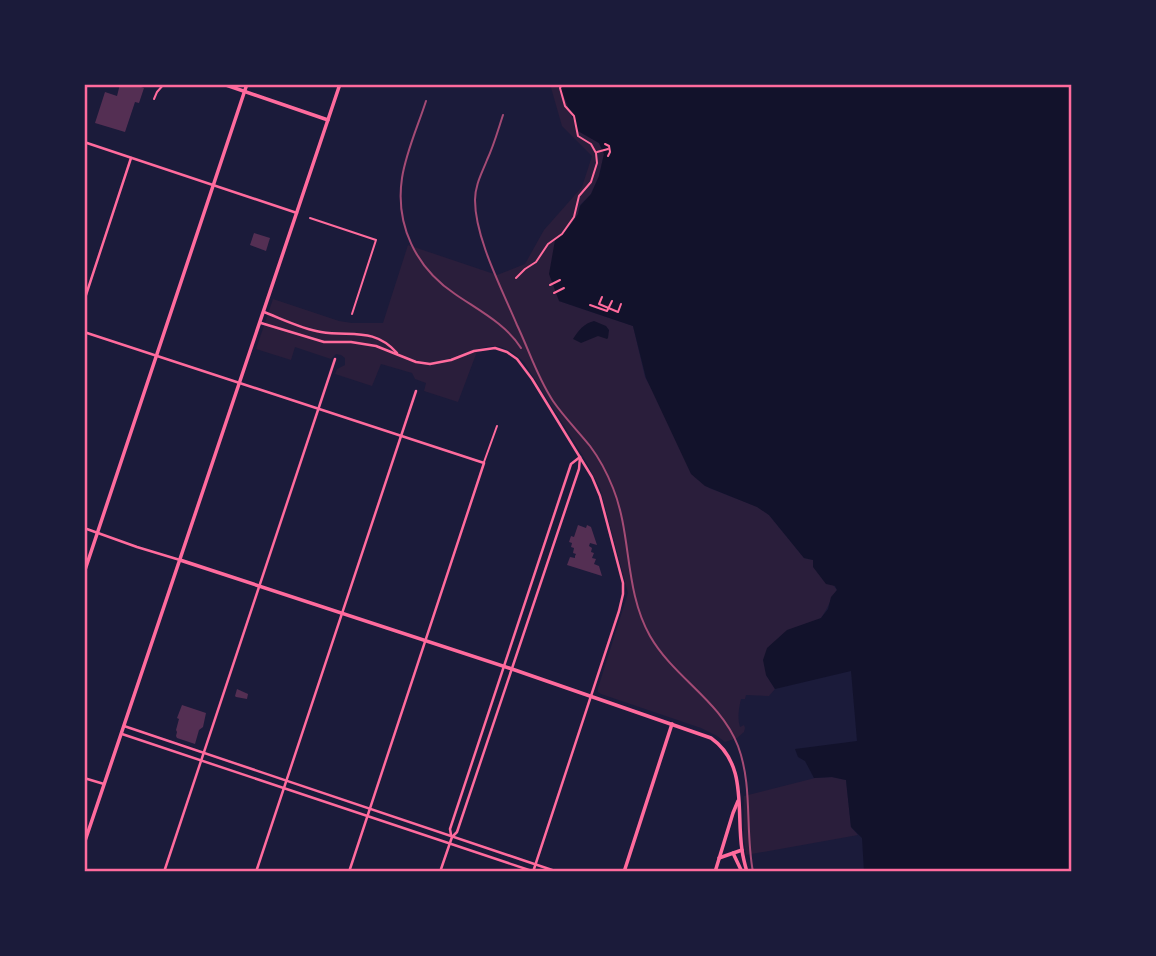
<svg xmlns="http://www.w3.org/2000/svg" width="1156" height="956" font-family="'Varela Round',sans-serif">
<rect width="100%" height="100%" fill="#1b1b3a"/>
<!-- green -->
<g fill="#2a1e3b">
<path d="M550,84H562L578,131L599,143L604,154L599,176L591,194L580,205L578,214L564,233L559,301L633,326L645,377L709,488L758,507L769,515L804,558L813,560L837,590C830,599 828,609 821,618L766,675L775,689L769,696L746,695L745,699H741C739,708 737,717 740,727L744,725L745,728L744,732L737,738L725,742L717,736L701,728L601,694L598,692V688L628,593L600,488L583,456L524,362C508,348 498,342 478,349L458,402L424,391L426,383L415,379L412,373L381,364L372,386L335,374L337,369L345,365V358L341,355L336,354L331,359L295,347L291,360L256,349L273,299L339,321L352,323H383L408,245L497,275L525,264L544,230L582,187L592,156L562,126Z"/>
<path d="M832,777L846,780L851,827L858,835L746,855L744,840V796L815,778Z"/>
</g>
<!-- water -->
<g fill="#12122b">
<path d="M562,84H1072V872H864L862,838L851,827L846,780L832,777L814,778L805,761L798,757L795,749L857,741L851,671L775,689L766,675L763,660L767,648L787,630L821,618L828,609L831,597L837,590L835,586L826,584L813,567V560L804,558L769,515L757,507L705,486L691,474L646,378L633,326L559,301L549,274L555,240L564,233L572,223L578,214L580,206L591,194L599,176L604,154L599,143L578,131L560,87Z"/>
<path d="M594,321L606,326L609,330L608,338L607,339L598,336L581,343L573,339C579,330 583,324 594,321Z"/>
</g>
<!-- building -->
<g fill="#542f53">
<path d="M120,84L128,86L129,84H132L144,88L139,103L135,102L125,132L95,123L105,92L117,96Z"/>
<path d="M254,233L270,238L266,251L250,245Z"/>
<path d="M578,525L586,528L587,525L591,527L597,545L590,543L589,546L592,548L591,552L594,553L592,558L596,559L594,564L599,566L602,576L567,565L570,557L575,558V556L576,554L573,553L574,548L571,547L572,543L569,542L571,536L574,537Z"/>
<path d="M237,689L248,694L247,699L236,697L235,696Z"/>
<path d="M182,705L206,713L203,727L199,730L195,744L177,738L176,736L177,732L176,730L179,719L177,718Z"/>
</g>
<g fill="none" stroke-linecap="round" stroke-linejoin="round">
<!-- path -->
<g stroke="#ff6b9d" stroke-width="2">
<path d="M605,144L609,146L610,152L608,156"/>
<path d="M597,152L608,149"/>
<path d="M516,278L525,269L536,262L548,244L562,234L574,217L579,196L591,182L597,163L596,153L591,144L578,136L574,116L565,106L560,88L562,84"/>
<path d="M550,285L560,280"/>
<path d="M554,293L564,288"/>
<path d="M602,297L599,304L618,312L621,304"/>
<path d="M590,305L607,311L612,301"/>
</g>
<!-- service -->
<g stroke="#ff6b9d" stroke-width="2">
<path d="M154,99L157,92L164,84"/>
<path d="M310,218L376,240L352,314"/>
<path d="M484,462L497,426"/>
</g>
<!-- minor -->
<g stroke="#ff6b9d" stroke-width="2.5">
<path d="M84,142L297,213"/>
<path d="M84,301L131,158"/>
<path d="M264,312C282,319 302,329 321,332C351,337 374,327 397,353"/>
<path d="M261,323L324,342H351L376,346L416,362L430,364L451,360L474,351L495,348L507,352L517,359L532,379L592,477L600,496L623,583V594L619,611L533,872"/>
<path d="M84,332L484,463L349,872"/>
<path d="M84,528L137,547L180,560"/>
<path d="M124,726L558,872"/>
<path d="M122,734L535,872"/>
<path d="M84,778L104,784"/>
<path d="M451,835L450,829L563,488L571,464L580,457"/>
<path d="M164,872L335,359"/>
<path d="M256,872L416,391"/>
<path d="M440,872L452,837L457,832L579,469L580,457"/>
</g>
<!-- tertiary -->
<g stroke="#ff6b9d" stroke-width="3.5">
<path d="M223,84L328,120"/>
<path d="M180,560L512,669L711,738C748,764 736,811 742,850C743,858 745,865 747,872"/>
<path d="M84,573L247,84"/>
<path d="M84,844L340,84"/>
<path d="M733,853L742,872"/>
<path d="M719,858L742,850"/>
<path d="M624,872L672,724"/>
<path d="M715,872L733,813L738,801"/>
</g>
<!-- rail -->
<g stroke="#a44b75" stroke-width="2">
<path d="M426,101C418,126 406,152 402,178C395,225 416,268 455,294C478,310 506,324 521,348"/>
<path d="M503,115C498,130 494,145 487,160C482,173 475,185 475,200C475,238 502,289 517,325C529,350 537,377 553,401C564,417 578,431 590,446C599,458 607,473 613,488C632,535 624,590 650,636C674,678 720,700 738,746C753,786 745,831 753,872"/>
</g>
</g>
<!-- border -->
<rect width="1156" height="956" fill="none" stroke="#1b1b3a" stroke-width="172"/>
<rect x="86" y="86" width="984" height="784" fill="none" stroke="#ff6b9d" stroke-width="2.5"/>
</svg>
